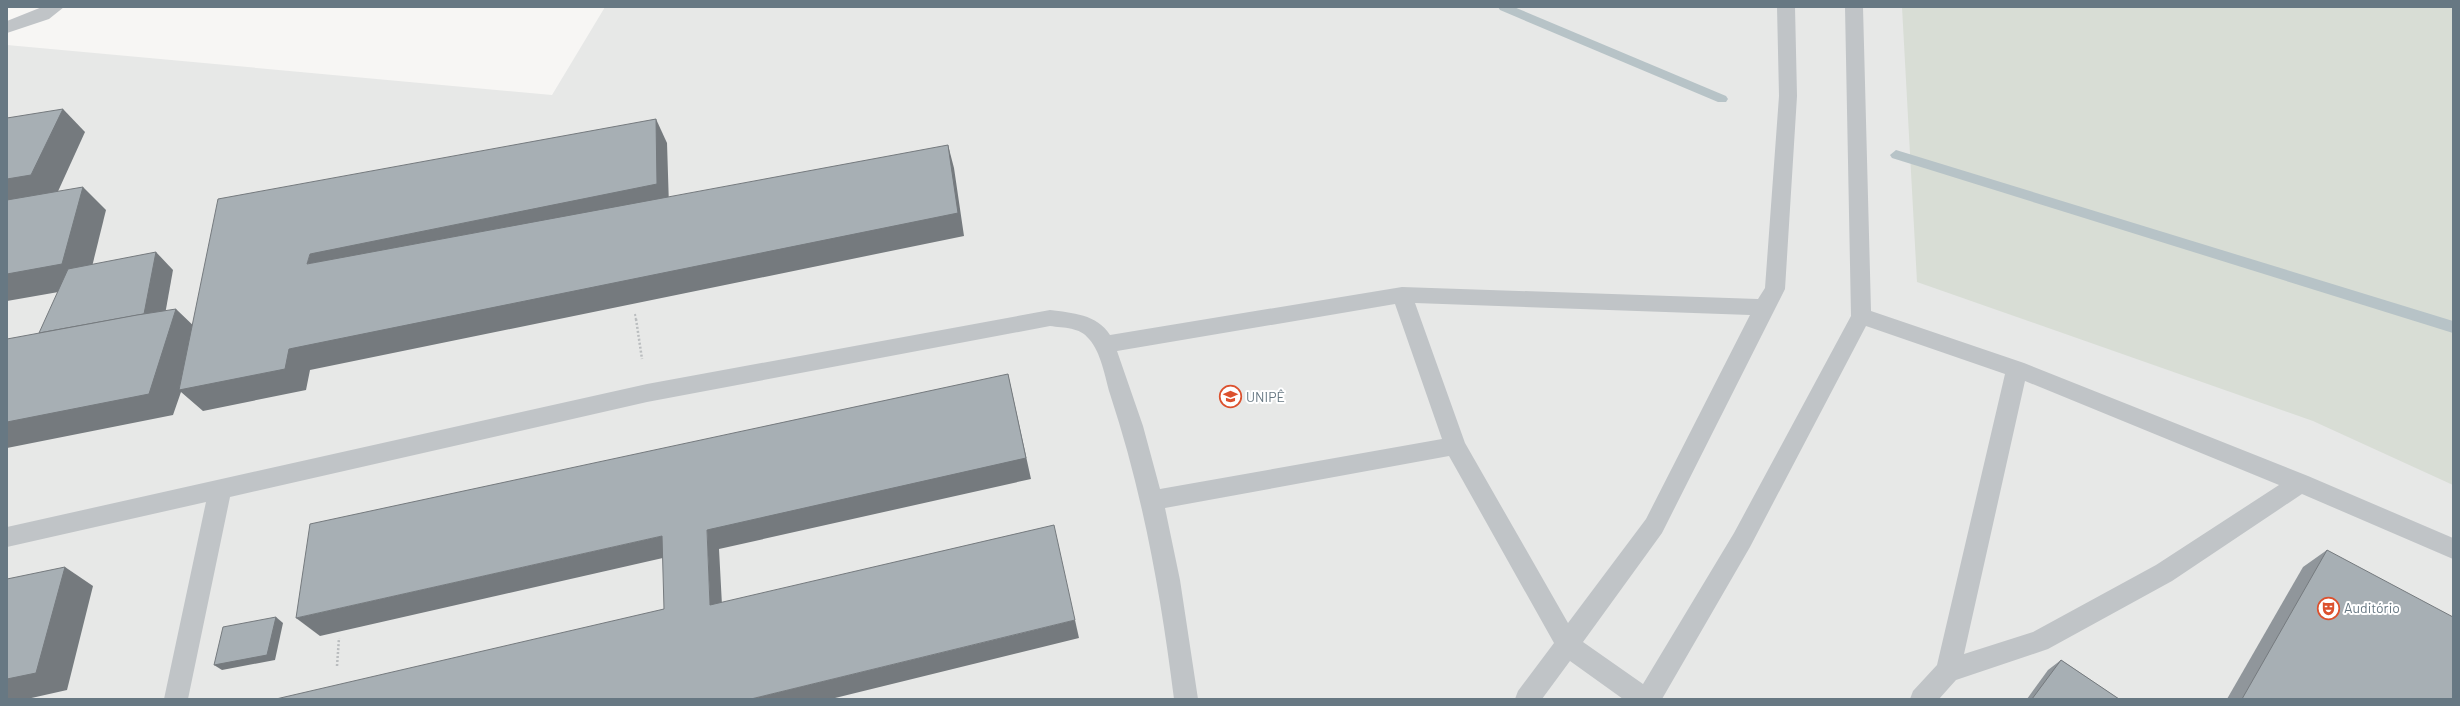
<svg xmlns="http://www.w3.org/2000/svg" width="2460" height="706" font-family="Barlow,sans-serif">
<rect width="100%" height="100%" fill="#f7f6f4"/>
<!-- built -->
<path fill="#e7e8e7" d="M605,7H2453V699H7V45L552,95Z"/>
<!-- green -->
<path fill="#d8ddd5" d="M1902,7H2453V485L2313,421L1917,282Z"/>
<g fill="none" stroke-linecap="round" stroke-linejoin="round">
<!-- stream -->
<g fill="#b7c3c7" fill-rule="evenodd">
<path d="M1498,7H1514L1726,96L1728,99L1726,102H1718L1500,10Z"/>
<path d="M1896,150L2453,321V333L1892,158L1890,155Z"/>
</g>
<!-- path-far1 -->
<path stroke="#babdbf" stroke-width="2" stroke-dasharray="2 2" stroke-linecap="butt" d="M635,314L636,320"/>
<!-- path -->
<g stroke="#babdbf" stroke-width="2.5" stroke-dasharray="2 2" stroke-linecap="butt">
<path d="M636,319L642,359"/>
<path d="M337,666L339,638"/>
</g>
<!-- lane -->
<path fill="#c0c4c7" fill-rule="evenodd" d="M1777,7H1795L1797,96L1785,289L1662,533L1583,642L1643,684L1734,533L1851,316L1845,7H1863L1871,311L2024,363L2308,476L2453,538V559L2302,494L2172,581L2048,649L1956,680L1939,699H1910L1913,691L1937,665L2005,374L1866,326L1750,547L1662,699H1623L1570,661L1542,699H1515L1518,691L1554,643L1449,456L1165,508L1180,580L1198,699H1174C1161,595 1143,494 1110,394C1105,377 1101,352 1089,339C1080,327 1064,328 1050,326L647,402L230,497L188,699H164L206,502L7,547V527L647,384L1050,310C1072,313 1097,314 1110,335L1402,287L1758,299L1765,288L1779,96ZM1415,303L1750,315L1646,519L1568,623L1465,443ZM1395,304L1442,439L1160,489L1143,426L1117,351ZM2025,381L2279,485L2156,565L2033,632L1964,654Z"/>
<!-- street -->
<path fill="#c0c4c7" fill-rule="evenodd" d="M42,7H64L49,19L7,33V21Z"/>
</g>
<!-- wall -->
<g fill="#90969b">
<path d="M2327,550L2453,699H2227L2303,567Z"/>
<path d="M2061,660L2119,699H2027L2048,670Z"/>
</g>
<!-- shaded-wall -->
<g fill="#757a7e">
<path d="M63,109L85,132L55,198L7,206V179Z"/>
<path d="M656,119L667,143L669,207L307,264L310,254Z"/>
<path d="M948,145L954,168L964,236L310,370L306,390L203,411L181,392L173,415L7,448V422L176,309L199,331L289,349Z"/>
<path d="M83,187L106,210L87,287L7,301V274Z"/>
<path d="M156,252L173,270L161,337L35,342Z"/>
<path d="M1008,374L1031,479L719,549L723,624L710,605L707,530Z"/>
<path d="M662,536L676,555L320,636L296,618Z"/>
<path d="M65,567L93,586L67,690L27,699H7V679Z"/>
<path d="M276,617L283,623L275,660L222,670L214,665Z"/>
<path d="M1075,620L1079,638L831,699H751Z"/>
</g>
<!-- building -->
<g fill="#a7afb4" stroke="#757a7e">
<path d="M63,109L31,175L7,179V118Z"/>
<path d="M656,119L657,184L310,254L307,264L948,145L958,213L289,349L285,369L179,390L218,199Z"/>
<path d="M83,187L62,264L7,274V200Z"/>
<path d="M156,252L144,314L39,333L68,269Z"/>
<path d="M176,309L149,394L7,422V339L137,315Z"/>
<path d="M1008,374L1026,458L707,530L710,605L1054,525L1075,620L751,699H276L664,609L662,536L296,618L310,524Z"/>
<path d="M2327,550L2453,617V699H2242Z"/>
<path d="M65,567L36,673L7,679V579Z"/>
<path d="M276,617L267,655L214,665L223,627Z"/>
<path d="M2061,660L2119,699H2032Z"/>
</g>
<!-- icons -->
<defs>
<symbol id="university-ring" viewBox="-11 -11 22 22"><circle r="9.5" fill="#fff" stroke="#dc512e" stroke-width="1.5"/><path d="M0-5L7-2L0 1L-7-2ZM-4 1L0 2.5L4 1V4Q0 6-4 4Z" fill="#dc512e"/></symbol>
<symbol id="theatre-ring" viewBox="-11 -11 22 22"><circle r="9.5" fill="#fff" stroke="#dc512e" stroke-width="1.5"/><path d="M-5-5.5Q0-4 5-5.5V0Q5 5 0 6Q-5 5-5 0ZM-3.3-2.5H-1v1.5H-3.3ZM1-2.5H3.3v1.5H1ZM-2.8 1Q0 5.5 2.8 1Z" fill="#dc512e"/></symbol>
</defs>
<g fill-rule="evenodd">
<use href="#university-ring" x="1218" y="384" width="25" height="25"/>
<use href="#theatre-ring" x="2316" y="596" width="25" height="25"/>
</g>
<g text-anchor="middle" stroke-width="4" stroke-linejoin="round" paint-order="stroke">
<!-- poi labels -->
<g font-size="14" fill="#677883" stroke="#fff" text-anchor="start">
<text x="1246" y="402">UNIPÊ</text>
<text x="2344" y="613">Auditório</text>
</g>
</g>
<!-- border -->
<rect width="2460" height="706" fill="none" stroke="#677883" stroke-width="16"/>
</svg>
